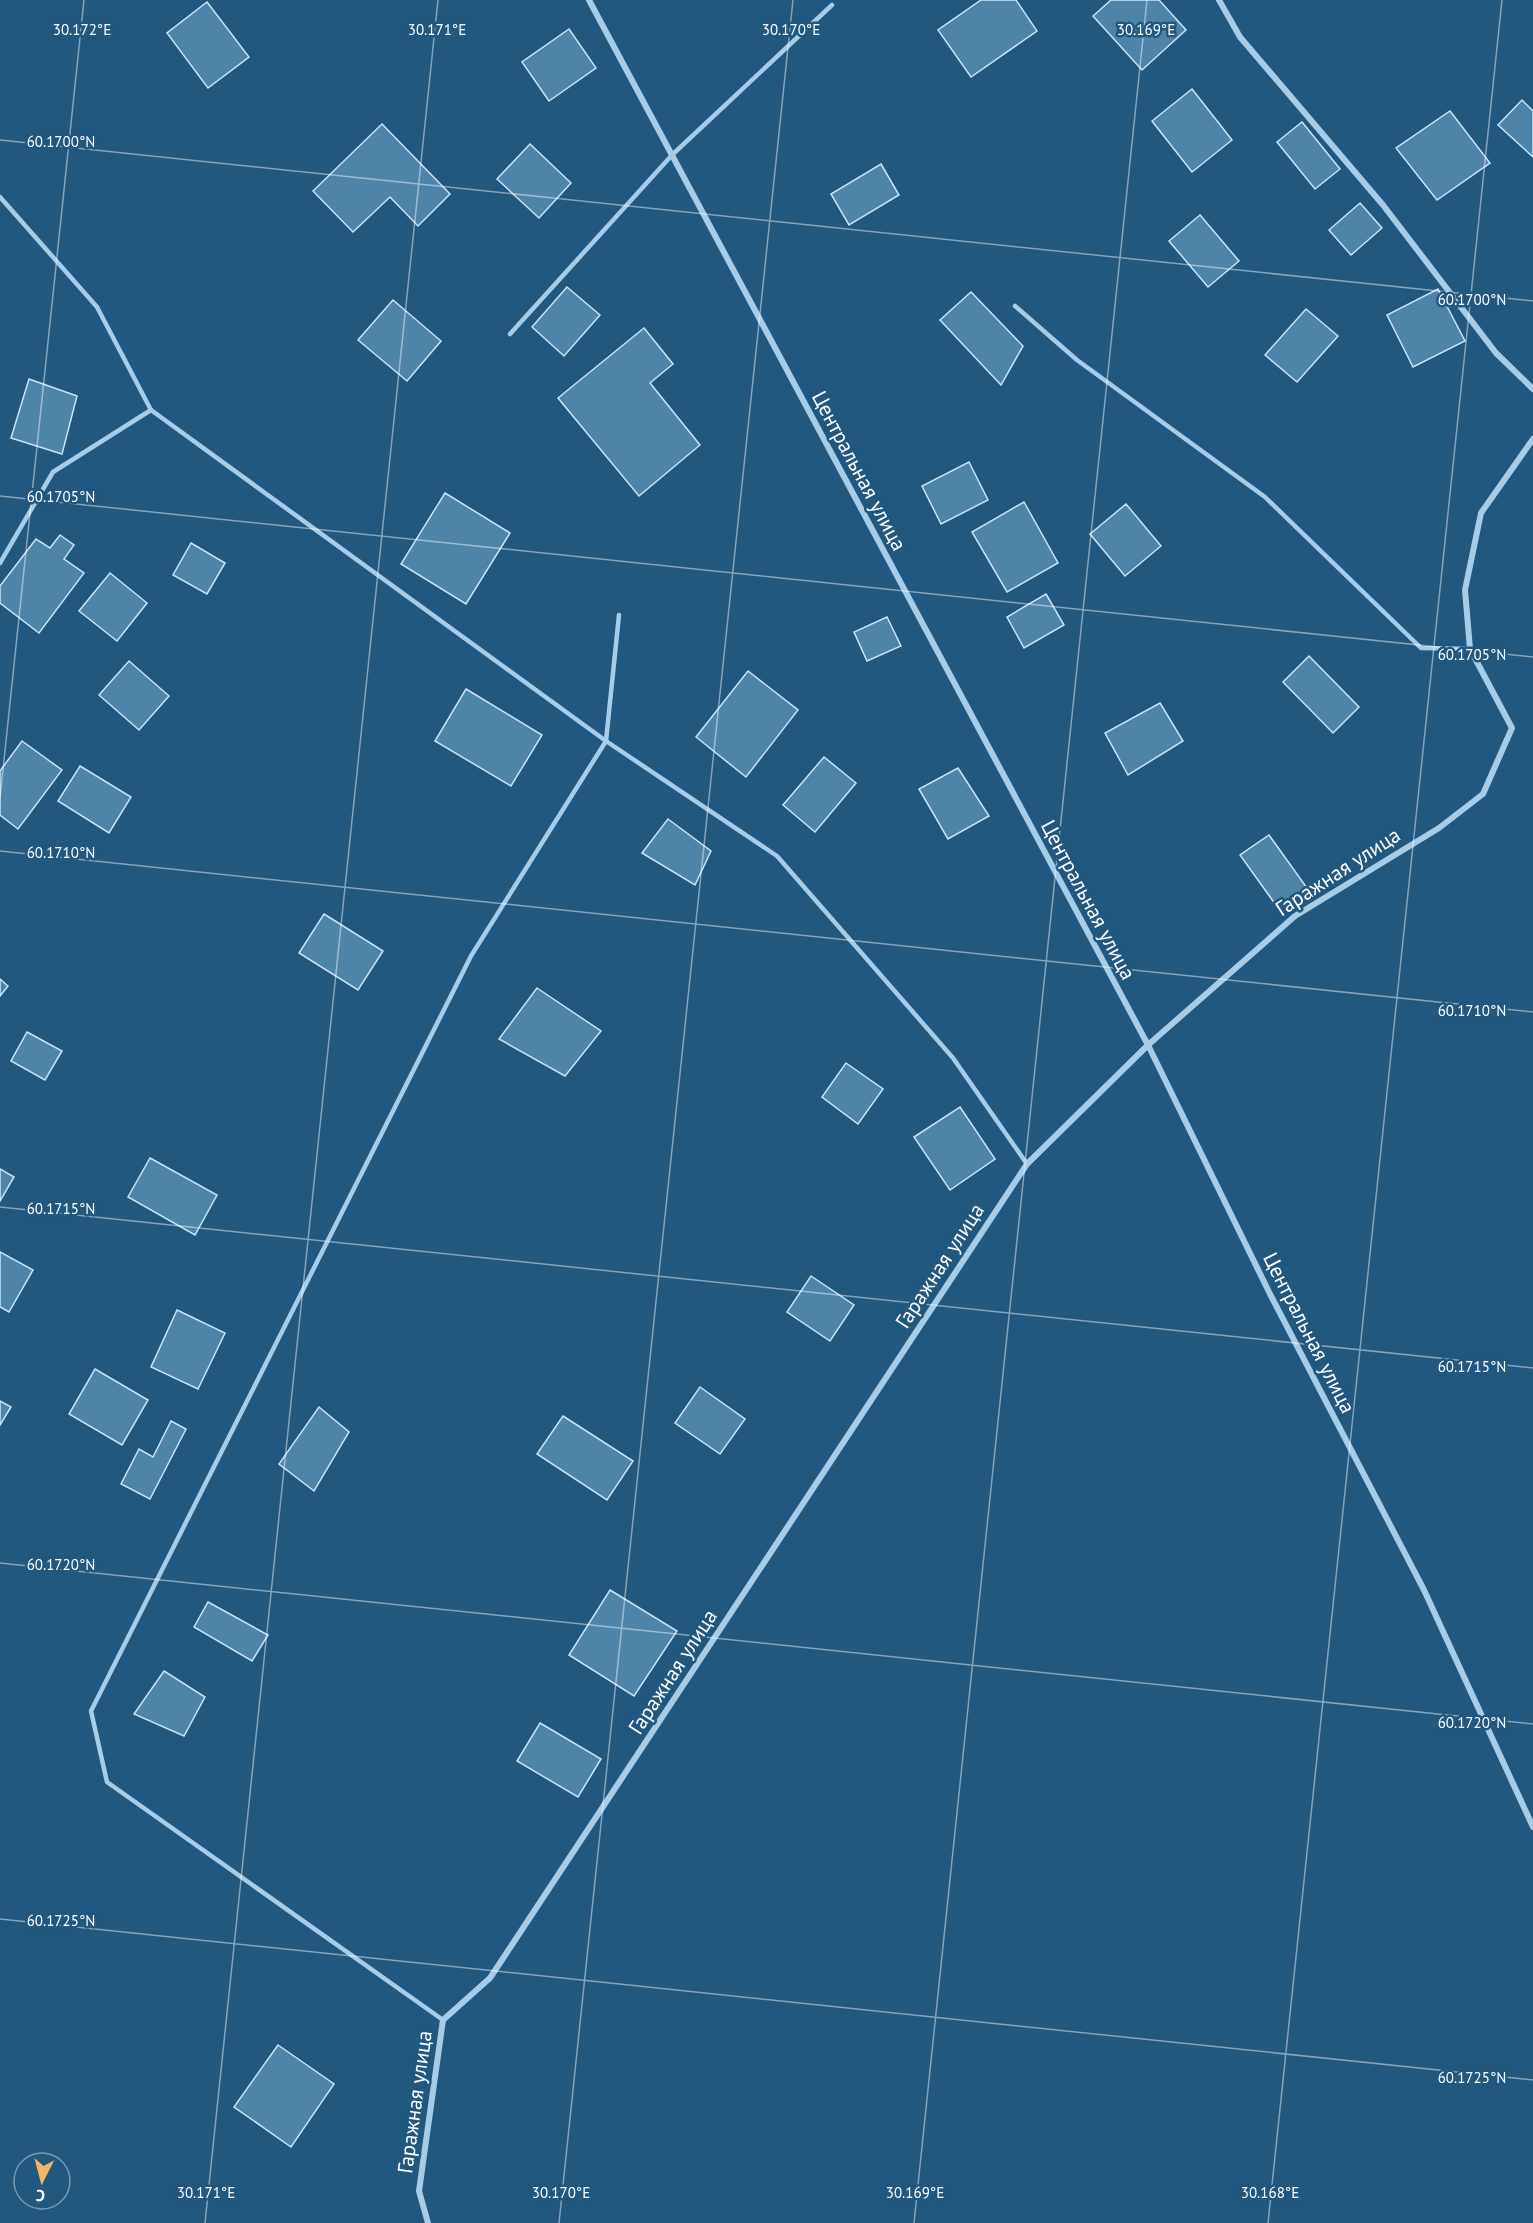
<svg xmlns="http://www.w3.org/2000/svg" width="1533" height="2223" font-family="'PT Sans',sans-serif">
<rect width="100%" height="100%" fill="#20587f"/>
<!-- building -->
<g fill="#4d84aa" stroke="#c9e4f6" stroke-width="1.5">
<path d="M981,0H1016L1037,31L971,77L938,30Z"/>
<path d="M1111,0H1159L1186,30L1142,70L1093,16Z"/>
<path d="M207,2L249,57L208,88L167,33Z"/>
<path d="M569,29L596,68L549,101L522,62Z"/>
<path d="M1192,89L1232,140L1192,172L1152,121Z"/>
<path d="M1522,100L1533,111V157L1498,125Z"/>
<path d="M1450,111L1490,163L1437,200L1396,148Z"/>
<path d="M1302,122L1340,169L1315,189L1277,142Z"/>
<path d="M382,124L450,194L418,226L390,197L353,232L313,191Z"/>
<path d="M530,144L571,183L539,218L497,179Z"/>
<path d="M881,164L899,195L849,225L831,194Z"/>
<path d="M1360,203L1382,228L1351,255L1329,230Z"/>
<path d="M1200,215L1239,261L1208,287L1169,241Z"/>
<path d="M567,287L600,315L564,356L532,327Z"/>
<path d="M1438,289L1465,341L1413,367L1387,315Z"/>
<path d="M971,292L1023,346L1001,385L940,320Z"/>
<path d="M393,300L441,341L407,381L358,340Z"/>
<path d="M1306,309L1338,336L1297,382L1265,355Z"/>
<path d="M644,328L673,364L650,383L700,445L639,496L558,398Z"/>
<path d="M29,379L77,396L62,454L11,438Z"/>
<path d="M969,462L988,500L941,524L922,486Z"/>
<path d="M445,493L510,533L466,604L401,564Z"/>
<path d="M1024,502L1058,563L1007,592L972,532Z"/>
<path d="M1126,504L1161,546L1125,576L1090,534Z"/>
<path d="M60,535L74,545L64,559L84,573L39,633L0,603V586L36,539L50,548Z"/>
<path d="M191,543L225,563L207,594L173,575Z"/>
<path d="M110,573L147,603L117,641L79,611Z"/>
<path d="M1046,594L1064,625L1024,648L1007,617Z"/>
<path d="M887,617L901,646L867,661L854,632Z"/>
<path d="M1309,656L1359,707L1333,733L1283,682Z"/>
<path d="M129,661L169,696L139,730L99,695Z"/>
<path d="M748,671L798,710L746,777L696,737Z"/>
<path d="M466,689L542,735L511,786L435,741Z"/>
<path d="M1160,703L1183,741L1128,775L1105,733Z"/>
<path d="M22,741L62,770L18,829L0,815V771Z"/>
<path d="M824,757L856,783L815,832L783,805Z"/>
<path d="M80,766L131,797L109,833L58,801Z"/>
<path d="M958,768L989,816L948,839L919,789Z"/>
<path d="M668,819L711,851L695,885L642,853Z"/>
<path d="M1269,835L1307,888L1278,908L1240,855Z"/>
<path d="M324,914L383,951L358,990L299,953Z"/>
<path d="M0,979L8,986L0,996Z"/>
<path d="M537,988L601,1031L565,1076L499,1039Z"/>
<path d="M27,1032L62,1051L45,1080L11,1061Z"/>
<path d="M846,1063L883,1089L858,1124L822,1097Z"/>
<path d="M960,1107L995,1159L950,1190L914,1137Z"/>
<path d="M150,1158L217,1195L195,1235L128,1197Z"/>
<path d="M0,1169L14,1177L0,1201Z"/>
<path d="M0,1252L33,1270L9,1312L0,1307Z"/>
<path d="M811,1276L854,1305L830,1341L787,1312Z"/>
<path d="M177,1310L225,1333L198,1389L151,1367Z"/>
<path d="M95,1369L148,1400L122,1445L69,1414Z"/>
<path d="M700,1387L745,1419L720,1454L675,1423Z"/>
<path d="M0,1401L11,1407L0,1425Z"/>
<path d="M319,1407L349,1432L314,1491L279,1464Z"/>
<path d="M563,1416L633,1461L607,1500L537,1454Z"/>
<path d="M171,1421L186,1429L150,1499L121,1484L139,1449L153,1457Z"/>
<path d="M610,1590L677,1631L634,1696L569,1655Z"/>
<path d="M208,1602L268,1635L252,1661L194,1627Z"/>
<path d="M164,1671L205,1697L184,1736L134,1714Z"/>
<path d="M540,1723L601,1759L578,1797L517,1761Z"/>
<path d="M278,2045L334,2084L291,2147L234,2107Z"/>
</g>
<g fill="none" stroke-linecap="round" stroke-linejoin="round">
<!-- service -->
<g stroke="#a5cde7" stroke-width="4.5">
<path d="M0,197L97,307L151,410L606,741L777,856L953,1058L1027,1164"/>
<path d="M1015,306L1077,360L1265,497L1421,648L1470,649"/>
<path d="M510,334L672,155L832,5"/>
<path d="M0,563L53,472L151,410"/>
<path d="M443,2020L107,1782L91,1711L471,956L606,741L619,615"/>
</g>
<!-- minor -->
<g stroke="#a5cde7" stroke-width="6">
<path d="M589,0L1148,1045L1271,1296L1424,1590L1533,1827"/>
<path d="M1219,0L1240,37L1383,205L1496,353L1533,389"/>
<path d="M428,2223L419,2191L443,2020L490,1978L1027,1164L1148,1045L1295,916L1439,828L1483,794L1512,728L1470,649L1465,590L1481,513L1533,439"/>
</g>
</g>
<!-- ticks -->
<path fill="none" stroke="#fff" stroke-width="1.5" stroke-opacity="0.45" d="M0,140L1533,301M0,496L1533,657M0,798L84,0M0,851L1533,1012M0,1207L1533,1368M0,1563L1533,1724M0,1919L1533,2080M205,2223L438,0M559,2223L793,0M914,2223L1147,0M1268,2223L1502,0"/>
<g text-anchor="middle" stroke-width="5" stroke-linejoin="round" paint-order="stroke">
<!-- street labels -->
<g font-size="21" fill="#fff" stroke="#20587f">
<text transform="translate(859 471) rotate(62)" y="7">Центральная улица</text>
<text transform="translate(1338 872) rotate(-33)" y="7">Гаражная улица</text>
<text transform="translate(1088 900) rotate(62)" y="7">Центральная улица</text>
<text transform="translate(940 1266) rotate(-57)" y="7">Гаражная улица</text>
<text transform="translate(1309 1333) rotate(63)" y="7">Центральная улица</text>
<text transform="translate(673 1672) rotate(-57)" y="7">Гаражная улица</text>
<text transform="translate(415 2102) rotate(-82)" y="7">Гаражная улица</text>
</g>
</g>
<g font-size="15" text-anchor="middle" fill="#fff" stroke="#20587f" stroke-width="5" stroke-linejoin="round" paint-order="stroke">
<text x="82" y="35">30.172°E</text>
<text x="437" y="35">30.171°E</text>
<text x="791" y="35">30.170°E</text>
<text x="1146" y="35">30.169°E</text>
<text x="61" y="147">60.1700°N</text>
<text x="1472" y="305">60.1700°N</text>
<text x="61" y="502">60.1705°N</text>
<text x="1472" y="660">60.1705°N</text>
<text x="61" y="858">60.1710°N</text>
<text x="1472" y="1016">60.1710°N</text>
<text x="61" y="1214">60.1715°N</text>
<text x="1472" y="1372">60.1715°N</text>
<text x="61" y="1570">60.1720°N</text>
<text x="1472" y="1728">60.1720°N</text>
<text x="61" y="1926">60.1725°N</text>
<text x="1472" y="2083">60.1725°N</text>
<text x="206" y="2198">30.171°E</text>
<text x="561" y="2198">30.170°E</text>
<text x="915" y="2198">30.169°E</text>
<text x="1270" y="2198">30.168°E</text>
</g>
<!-- north arrow -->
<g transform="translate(42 2181) rotate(186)"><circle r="28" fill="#20587f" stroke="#799bb2" stroke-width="1.5"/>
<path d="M0-4.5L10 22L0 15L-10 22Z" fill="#f4b666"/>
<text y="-9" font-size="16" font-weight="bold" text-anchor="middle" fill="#ffffff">С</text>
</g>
</svg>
